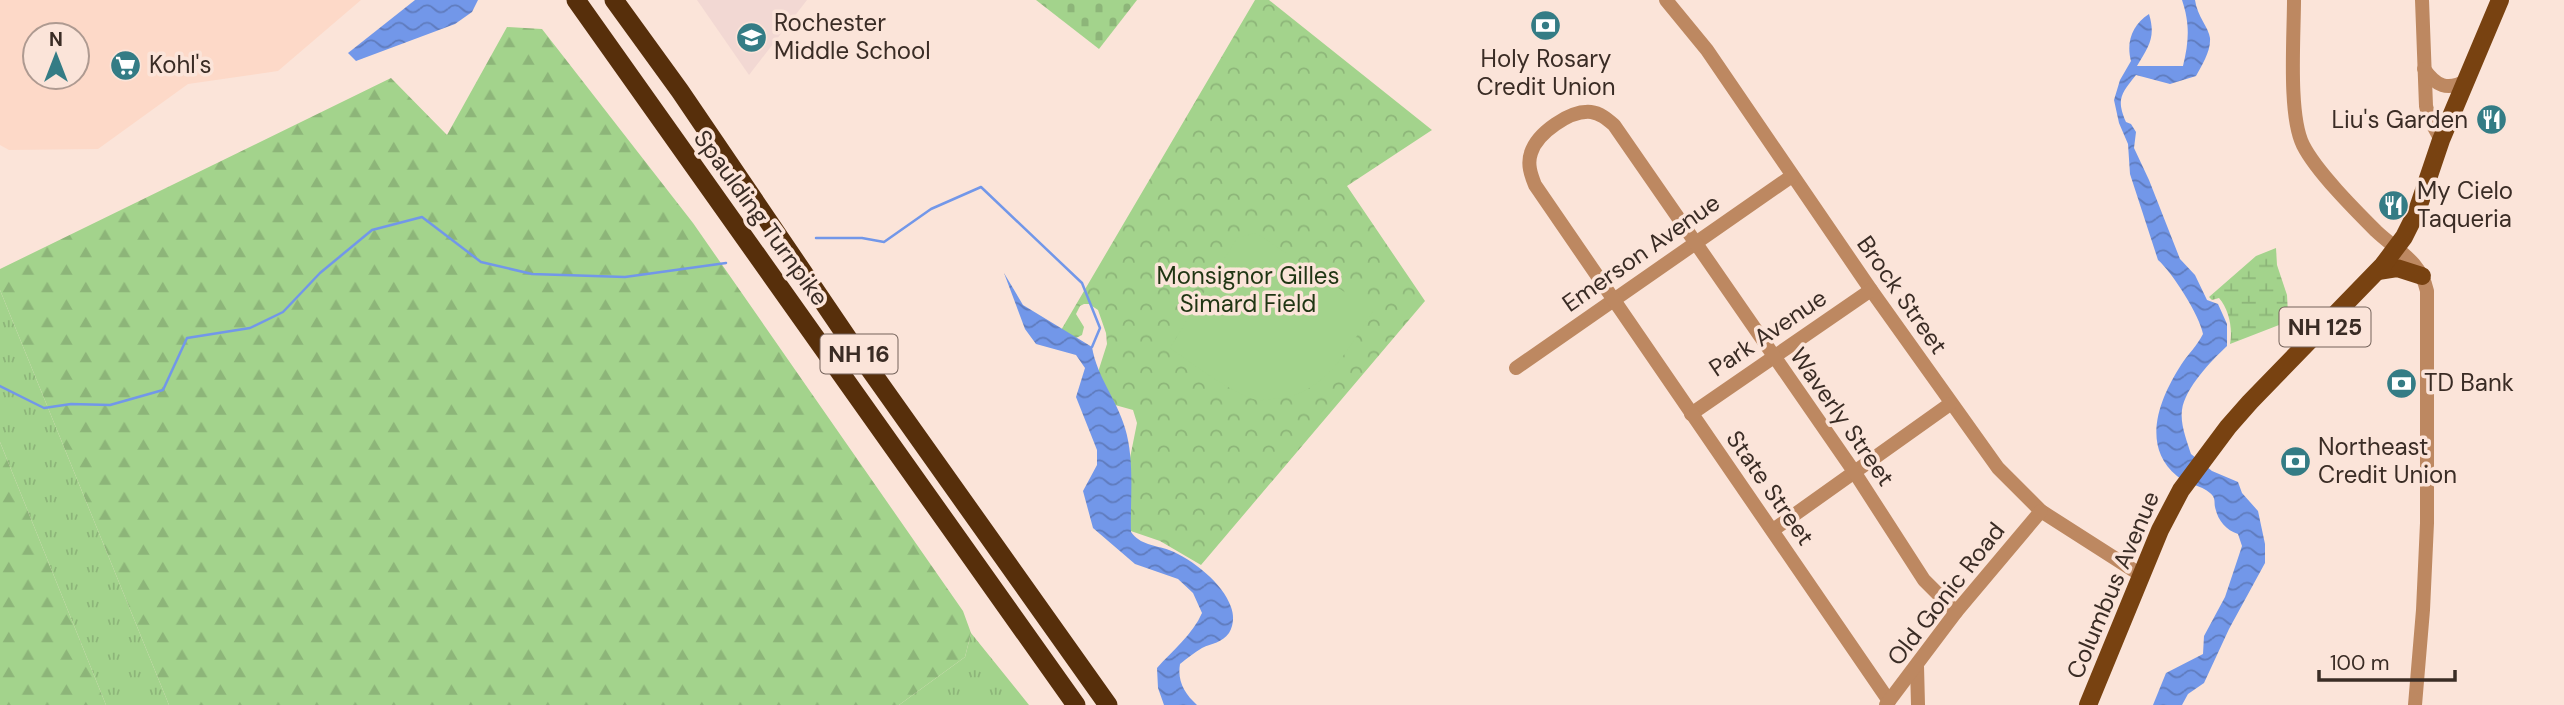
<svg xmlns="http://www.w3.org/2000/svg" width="2564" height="705" font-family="'DM Sans',sans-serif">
<defs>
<pattern id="grass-tufts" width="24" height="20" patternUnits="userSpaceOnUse" patternTransform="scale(1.75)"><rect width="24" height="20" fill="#a3d38c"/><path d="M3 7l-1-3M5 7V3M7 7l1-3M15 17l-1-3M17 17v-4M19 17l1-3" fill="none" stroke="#8db579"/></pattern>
<pattern id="forest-firs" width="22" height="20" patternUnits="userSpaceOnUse" patternTransform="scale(1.75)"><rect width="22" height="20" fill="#a3d38c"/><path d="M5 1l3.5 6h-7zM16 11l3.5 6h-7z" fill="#8db579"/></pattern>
<pattern id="wetland-marsh" width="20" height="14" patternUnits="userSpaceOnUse" patternTransform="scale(1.75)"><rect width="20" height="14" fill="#a3d38c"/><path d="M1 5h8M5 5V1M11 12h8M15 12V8" fill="none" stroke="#8db579"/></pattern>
<pattern id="cemetery-stones" width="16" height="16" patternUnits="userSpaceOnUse" patternTransform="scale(1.75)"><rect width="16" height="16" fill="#a3d38c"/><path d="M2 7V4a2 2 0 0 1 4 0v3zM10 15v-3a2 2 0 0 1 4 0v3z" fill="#8db579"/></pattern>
<pattern id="park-crowns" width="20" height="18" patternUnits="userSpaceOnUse" patternTransform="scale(1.75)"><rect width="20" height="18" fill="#a3d38c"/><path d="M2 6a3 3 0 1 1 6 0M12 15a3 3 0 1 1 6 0" fill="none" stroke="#8db579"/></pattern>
<pattern id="water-waves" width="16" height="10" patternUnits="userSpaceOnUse" patternTransform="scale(1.75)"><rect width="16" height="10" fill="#7297e9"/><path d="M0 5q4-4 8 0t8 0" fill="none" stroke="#5f7bbd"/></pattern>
</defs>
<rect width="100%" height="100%" fill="#fbe4d9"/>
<!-- built -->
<path fill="#fdd9c8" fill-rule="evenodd" d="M0,0H361L278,71L188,84L98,149L9,150L0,145ZM35,35H77V77H35Z"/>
<!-- education -->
<path fill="#f2d8d3" d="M697,0H807L749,75Z"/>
<!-- grass -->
<g fill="url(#grass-tufts)">
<path d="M0,290L169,705H106L0,442Z"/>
<path d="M971,633L1029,705H899L965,657Z"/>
</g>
<!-- forest -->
<g fill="url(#forest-firs)">
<path d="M507,27L542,29L693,223L963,611L971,633L965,657L899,705H169L0,290V269L391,78L447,135Z"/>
<path d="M0,442L106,705H0Z"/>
</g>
<!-- wetland -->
<path fill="url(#wetland-marsh)" d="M2276,248L2277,265L2287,295L2288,314L2279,325L2230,344C2233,329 2229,309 2219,298L2212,300L2209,297L2256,256Z"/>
<!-- cemetery -->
<path fill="url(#cemetery-stones)" d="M1036,0H1137L1099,49Z"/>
<!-- park -->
<path fill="url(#park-crowns)" d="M1255,0H1269L1432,130L1347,186L1425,301L1201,565L1160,541L1122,528L1129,463L1137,423L1133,410L1115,405L1098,387L1099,369L1107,344L1106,333L1098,310L1089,304H1084L1080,306L1076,314L1084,327L1082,335L1074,339L1057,337Z"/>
<!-- garden -->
<path fill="#a3d38c" d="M1256,233L1373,311C1347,350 1325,396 1273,399C1268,399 1262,401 1257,400C1234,395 1190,362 1170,348L1237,238Z"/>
<!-- water -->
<g fill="url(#water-waves)">
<path d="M415,0H478L472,12L455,24L356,61L348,53Z"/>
<path d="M2182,0H2195C2197,16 2209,28 2210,38C2211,51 2202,65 2196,76L2170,84L2136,75C2121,94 2116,99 2126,122L2131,124L2136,132L2134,148L2149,180L2180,259L2195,275L2207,300L2218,304L2227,324V346C2211,361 2185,388 2182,410C2180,424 2187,441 2191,454L2212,471L2238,482L2242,493L2258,511L2265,544V563L2229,629L2204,683L2188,694L2182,705H2153L2166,673L2203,654L2204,636L2225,597L2242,546L2238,534C2226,530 2218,521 2215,507C2214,502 2216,498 2210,493C2201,485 2186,484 2177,476C2140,445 2160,398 2181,365C2188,354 2197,346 2203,334C2200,316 2172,272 2158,260L2130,174L2128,144L2119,123L2114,100L2120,80L2131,61C2126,42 2132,25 2149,14C2156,37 2149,46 2137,66H2183C2189,41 2190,24 2182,0Z"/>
<path d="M1004,273L1023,305L1092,347C1097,377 1117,400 1125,428C1135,461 1130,498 1131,532C1140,545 1155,545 1169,550C1192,559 1223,583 1231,607C1234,615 1234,625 1229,633C1222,643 1212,643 1202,648C1194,653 1187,658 1180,664C1177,682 1185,694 1197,705H1164L1158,688L1157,668C1172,651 1193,634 1202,613L1193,593L1178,579L1135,564L1093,528L1083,491L1097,465V450L1076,397L1085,368L1076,355L1036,344L1025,329Z"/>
</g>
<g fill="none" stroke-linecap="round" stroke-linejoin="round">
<!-- stream -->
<g stroke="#7297e9" stroke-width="2.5">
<path d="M816,238H862L884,242L931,209L981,187L1082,283L1100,328L1092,347"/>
<path d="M0,386L44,408L71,404L110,405L163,390L187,338L250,328L283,312L320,273L372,230L422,217L481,262L532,274L625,277L726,263"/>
</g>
<!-- minor -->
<g stroke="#bd8861" stroke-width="14">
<path d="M1666,0L1707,50L1871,290L1998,468L2041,511L2141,575"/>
<path d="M2294,0C2294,36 2288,115 2303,145C2316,171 2355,210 2376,231C2397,251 2420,260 2427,291V523L2423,610L2415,705"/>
<path d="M2422,0L2426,106L2429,118L2441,140"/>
<path d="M2424,69C2436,86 2447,91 2466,81"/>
<path d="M1516,368L1792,176"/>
<path d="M1691,414L1871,290"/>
<path d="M1773,530L1950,404"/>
<path d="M1917,666L1918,705"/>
<path d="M1889,701L1535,185C1531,175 1527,164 1531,153C1537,133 1570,110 1591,112C1600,113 1607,119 1614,125L1855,473L1924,580L1956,612"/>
<path d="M1886,705L1956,612L2041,511"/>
</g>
<!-- major -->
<g stroke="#784211" stroke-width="18">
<path d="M2378,271L2397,268L2422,276"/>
<path d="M2088,705L2160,530L2181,490L2228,427L2250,402L2383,265L2404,237L2417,211L2441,140L2500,0"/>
</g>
<!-- highway -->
<g stroke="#572f0b" stroke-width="19">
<path d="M576,0L1076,705"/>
<path d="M614,0L680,91L849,340L1108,705"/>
</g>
</g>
<!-- icons -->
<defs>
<symbol id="bank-disc" viewBox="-11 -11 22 22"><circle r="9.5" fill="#347c85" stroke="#fbe4d9"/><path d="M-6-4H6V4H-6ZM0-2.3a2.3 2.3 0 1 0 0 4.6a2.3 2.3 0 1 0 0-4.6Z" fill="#fff"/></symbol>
<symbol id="school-disc" viewBox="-11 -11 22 22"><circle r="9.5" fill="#347c85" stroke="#fbe4d9"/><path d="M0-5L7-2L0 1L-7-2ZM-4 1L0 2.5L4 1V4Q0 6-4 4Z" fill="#fff"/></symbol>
<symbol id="supermarket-disc" viewBox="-11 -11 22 22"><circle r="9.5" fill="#347c85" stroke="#fbe4d9"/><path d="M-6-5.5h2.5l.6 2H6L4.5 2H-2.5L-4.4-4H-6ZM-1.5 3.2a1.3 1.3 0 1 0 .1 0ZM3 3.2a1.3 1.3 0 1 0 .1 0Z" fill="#fff"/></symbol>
<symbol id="restaurant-disc" viewBox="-11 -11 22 22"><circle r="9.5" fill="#347c85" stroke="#fbe4d9"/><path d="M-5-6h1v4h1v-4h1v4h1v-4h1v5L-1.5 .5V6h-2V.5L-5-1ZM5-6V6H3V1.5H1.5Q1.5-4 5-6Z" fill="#fff"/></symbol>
</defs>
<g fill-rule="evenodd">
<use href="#bank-disc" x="1528" y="8" width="35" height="35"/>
<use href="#school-disc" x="734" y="20" width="35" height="35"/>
<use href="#supermarket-disc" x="108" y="48" width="35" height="35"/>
<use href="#restaurant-disc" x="2474" y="102" width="35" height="35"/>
<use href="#restaurant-disc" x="2376" y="188" width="35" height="35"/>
<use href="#bank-disc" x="2384" y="366" width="35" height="35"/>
<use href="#bank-disc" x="2278" y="444" width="35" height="35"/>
</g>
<g text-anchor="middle" stroke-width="7" stroke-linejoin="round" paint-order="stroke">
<!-- shield labels -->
<g fill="#fbe4d9" stroke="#74635b" stroke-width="2">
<rect x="2279.5" y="307.5" width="91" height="39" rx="5"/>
<rect x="820.5" y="334.5" width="77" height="39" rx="5"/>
</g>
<g font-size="23" font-weight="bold" fill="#3a2c25">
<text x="2325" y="335">NH 125</text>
<text x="859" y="362">NH 16</text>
</g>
<!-- poi labels -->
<g font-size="24" fill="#3a2c25" stroke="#fbe4d9" text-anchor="start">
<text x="774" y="31">Rochester<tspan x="774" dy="28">Middle School</tspan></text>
<text x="1546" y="67" text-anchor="middle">Holy Rosary<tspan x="1546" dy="28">Credit Union</tspan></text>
<text x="149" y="73">Kohl's</text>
<text x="2468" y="128" text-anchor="end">Liu's Garden</text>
<text x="2417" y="199">My Cielo<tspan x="2417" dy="28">Taqueria</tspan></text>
<text x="2424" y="391">TD Bank</text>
<text x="2318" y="455">Northeast<tspan x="2318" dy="28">Credit Union</tspan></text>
</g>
<!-- street labels -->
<g font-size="24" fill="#3a2c25" stroke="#fbe4d9">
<text transform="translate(761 218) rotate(54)" y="8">Spaulding Turnpike</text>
<text transform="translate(1641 253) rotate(-35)" y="8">Emerson Avenue</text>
<text transform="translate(1902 295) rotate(55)" y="8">Brock Street</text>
<text transform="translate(1768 333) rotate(-34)" y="8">Park Avenue</text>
<text transform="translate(1842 417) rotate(55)" y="8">Waverly Street</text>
<text transform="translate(1770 488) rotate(55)" y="8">State Street</text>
<text transform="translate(2113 585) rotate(-67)" y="8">Columbus Avenue</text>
<text transform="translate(1946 594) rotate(-52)" y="8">Old Gonic Road</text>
</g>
<!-- park labels -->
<g font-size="24" fill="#1f3513" stroke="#fbe4d9">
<text x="1248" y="284">Monsignor Gilles<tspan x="1248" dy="28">Simard Field</tspan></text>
</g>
</g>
<!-- north arrow -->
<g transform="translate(56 56)"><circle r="33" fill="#fbe4d9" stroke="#ae9a91" stroke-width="2"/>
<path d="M0-5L12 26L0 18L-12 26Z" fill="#347c85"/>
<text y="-10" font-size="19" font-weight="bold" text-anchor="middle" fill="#3a2c25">N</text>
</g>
<!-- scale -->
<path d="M2319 670v10h136v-10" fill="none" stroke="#3a2c25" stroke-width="3.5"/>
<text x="2330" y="670" font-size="21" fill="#3a2c25" stroke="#fbe4d9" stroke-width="5" paint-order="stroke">100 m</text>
</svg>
